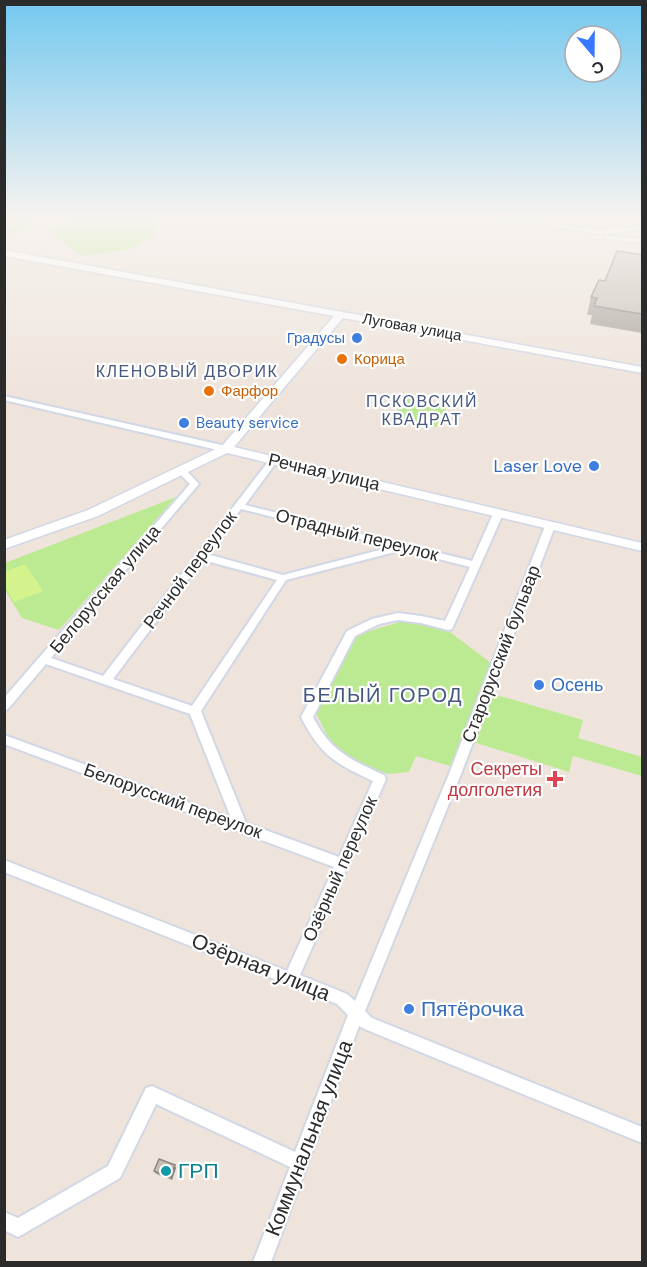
<svg xmlns="http://www.w3.org/2000/svg" width="647" height="1267" font-family="'DM Sans',sans-serif">
<rect width="100%" height="100%" fill="#eee4dc"/>
<!-- green -->
<g fill="#bcea92">
<path d="M5,218H39L19,231L5,235Z"/>
<path d="M74,218H148L155,222V235L130,249L82,256L52,234L53,229L76,220Z"/>
<path d="M406,397L448,406L436,427L392,417Z"/>
<path d="M176,497L59,630L22,618L5,590V563Z"/>
<path d="M407,620L446,629L495,666L486,692L583,720L578,738L642,757V776L573,756L569,772L467,740L457,768L416,756L409,772L388,774L337,755L315,711L355,635Z"/>
</g>
<!-- pitch -->
<path fill="#d5f38d" d="M25,564L43,591L14,602L5,586V572Z"/>
<g fill="none" stroke-linecap="round" stroke-linejoin="round">
<defs>
<g id="street">
<path d="M498,218H513L599,230L642,226V230L599,234Z"/>
<path d="M607,236L642,239V243L605,239V237Z"/>
<path d="M4,396L226,446L230,449L226,452L4,400Z"/>
<path d="M274,457L278,460L245,505L472,561L493,514L498,511L503,514L452,629L448,630L421,623L398,620L379,624L355,636L313,717C330,751 351,760 384,775L386,779L300,975L347,994L355,1001L449,774L545,526L547,524H553L555,526L461,774L365,1011L372,1018L642,1127V1143L367,1030L359,1026L271,1262H253L290,1167L156,1104L120,1178L18,1237L4,1230V1212L18,1218L108,1166L146,1088L152,1086L295,1152L348,1015L337,1004L4,872V860L287,971L334,867L4,744V735L231,818L190,714L46,664L8,709L4,710V698L190,484L180,474V470H186L199,484L51,658L103,676L271,458ZM241,509L391,547L283,575L207,554ZM403,550L470,567L445,621L421,616L398,613L372,619L347,631L301,717C321,756 335,763 373,781L339,857L246,823L201,711L286,580ZM203,560L277,580L192,706L113,679Z"/>
</g>
<path id="secondary" d="M4,250L642,367V373L343,318L234,447L642,543V551L227,453L98,516L4,549V540L88,510L222,446L334,316L4,256Z"/>
</defs>
<!-- street casing -->
<use href="#street" stroke="#d1d7e5" stroke-width="4"/>
<!-- secondary casing -->
<use href="#secondary" stroke="#d1d7e5" stroke-width="3"/>
<!-- street -->
<use href="#street" fill="#fff" fill-rule="evenodd"/>
<!-- secondary -->
<use href="#secondary" fill="#fff" fill-rule="evenodd"/>
</g>
<!-- wall -->
<g fill="#aaa49d">
<path d="M642,255V333L590,324L592,315H587L591,297L605,281Z"/>
<path d="M176,1168L172,1180L156,1174L154,1171Z"/>
</g>
<!-- shaded-wall -->
<path fill="#8b8680" d="M175,1165L176,1168L172,1180L170,1177Z"/>
<!-- building -->
<g fill="#c6bfb7" stroke="#8b8680" stroke-width="1.5">
<path d="M617,251L642,255V314L594,306L597,298L591,297L599,280L605,281Z"/>
<path d="M159,1159L175,1165L170,1177L154,1171Z"/>
</g>
<!-- sky -->
<linearGradient id="sky" x2="0" y2="1"><stop stop-color="#73c8f0"/><stop offset="0.55" stop-color="#f7f3ef"/><stop offset="1" stop-color="#f7f3ef" stop-opacity="0"/></linearGradient>
<rect width="647" height="395" fill="url(#sky)"/>
<!-- markers -->
<g fill="#3f7fe0" stroke="#fff" stroke-width="2">
<circle cx="357" cy="338" r="6"/>
<circle cx="184" cy="423" r="6"/>
<circle cx="594" cy="466" r="6"/>
<circle cx="539" cy="685" r="6"/>
<circle cx="409" cy="1009" r="6"/>
</g>
<g fill="#e8710a" stroke="#fff" stroke-width="2">
<circle cx="342" cy="359" r="6"/>
<circle cx="209" cy="391" r="6"/>
</g>
<path fill="#e0444e" stroke="#fff" stroke-width="2" d="M552 770h6v6h6v6h-6v6h-6v-6h-6v-6h6z"/>
<circle fill="#0f9aa8" stroke="#fff" stroke-width="2" cx="166" cy="1171" r="6"/>
<g text-anchor="middle" stroke-width="4.5" stroke-linejoin="round" paint-order="stroke">
<!-- far-street labels -->
<g font-size="15" fill="#2b2b2b" stroke="#fff">
<text transform="translate(412 327) rotate(10)" y="5">Луговая улица</text>
</g>
<!-- far-shop labels -->
<g font-size="15" fill="#366cbe" stroke="#fff" text-anchor="end">
<text x="345" y="343">Градусы</text>
<text x="196" y="428" text-anchor="start">Beauty service</text>
</g>
<!-- far-food labels -->
<g font-size="15" fill="#c56008" stroke="#fff" text-anchor="start">
<text x="354" y="364">Корица</text>
<text x="221" y="396">Фарфор</text>
</g>
<!-- far-neighbourhood labels -->
<g font-size="16" letter-spacing="1.5" fill="#465880" stroke="#fff">
<text x="187" y="377">КЛЕНОВЫЙ ДВОРИК</text>
<text x="422" y="407">ПСКОВСКИЙ<tspan x="422" dy="18">КВАДРАТ</tspan></text>
</g>
<!-- shop labels -->
<g font-size="18" fill="#366cbe" stroke="#fff" text-anchor="end">
<text x="582" y="472">Laser Love</text>
<text x="551" y="691" text-anchor="start">Осень</text>
</g>
<!-- street labels -->
<g font-size="18" fill="#2b2b2b" stroke="#fff">
<text transform="translate(324 472) rotate(13)" y="6">Речная улица</text>
<text transform="translate(357 535) rotate(14)" y="6">Отрадный переулок</text>
<text transform="translate(190 570) rotate(-53)" y="6">Речной переулок</text>
<text transform="translate(105 589) rotate(-50)" y="6">Белорусская улица</text>
<text transform="translate(501 654) rotate(-69)" y="6">Старорусский бульвар</text>
<text transform="translate(173 801) rotate(20)" y="6">Белорусский переулок</text>
<text transform="translate(340 869) rotate(-66)" y="6">Озёрный переулок</text>
</g>
<!-- health labels -->
<g font-size="18" fill="#be3a42" stroke="#fff" text-anchor="end">
<text x="542" y="775">Секреты<tspan x="542" dy="21">долголетия</tspan></text>
</g>
<!-- neighbourhood labels -->
<g font-size="20" letter-spacing="1.5" fill="#465880" stroke="#fff">
<text x="383" y="702">БЕЛЫЙ ГОРОД</text>
</g>
<!-- near-street labels -->
<g font-size="21" fill="#2b2b2b" stroke="#fff">
<text transform="translate(261 967) rotate(22)" y="7">Озёрная улица</text>
<text transform="translate(309 1138) rotate(-69)" y="7">Коммунальная улица</text>
</g>
<!-- near-shop labels -->
<g font-size="21" fill="#366cbe" stroke="#fff" text-anchor="start">
<text x="421" y="1016">Пятёрочка</text>
</g>
<!-- near-culture labels -->
<g font-size="21" fill="#0d838f" stroke="#fff" text-anchor="start">
<text x="178" y="1178">ГРП</text>
</g>
</g>
<!-- border -->
<rect width="647" height="1267" fill="none" stroke="#2b2b2b" stroke-width="12"/>
<!-- north arrow -->
<g transform="translate(593 54) rotate(160)"><circle r="28" fill="#ffffff" stroke="#aaaaaa" stroke-width="1.5"/>
<path d="M0-4.5L10 22L0 15L-10 22Z" fill="#3877ff"/>
<text y="-9" font-size="16" font-weight="bold" text-anchor="middle" fill="#2b2b2b">С</text>
</g>
</svg>
